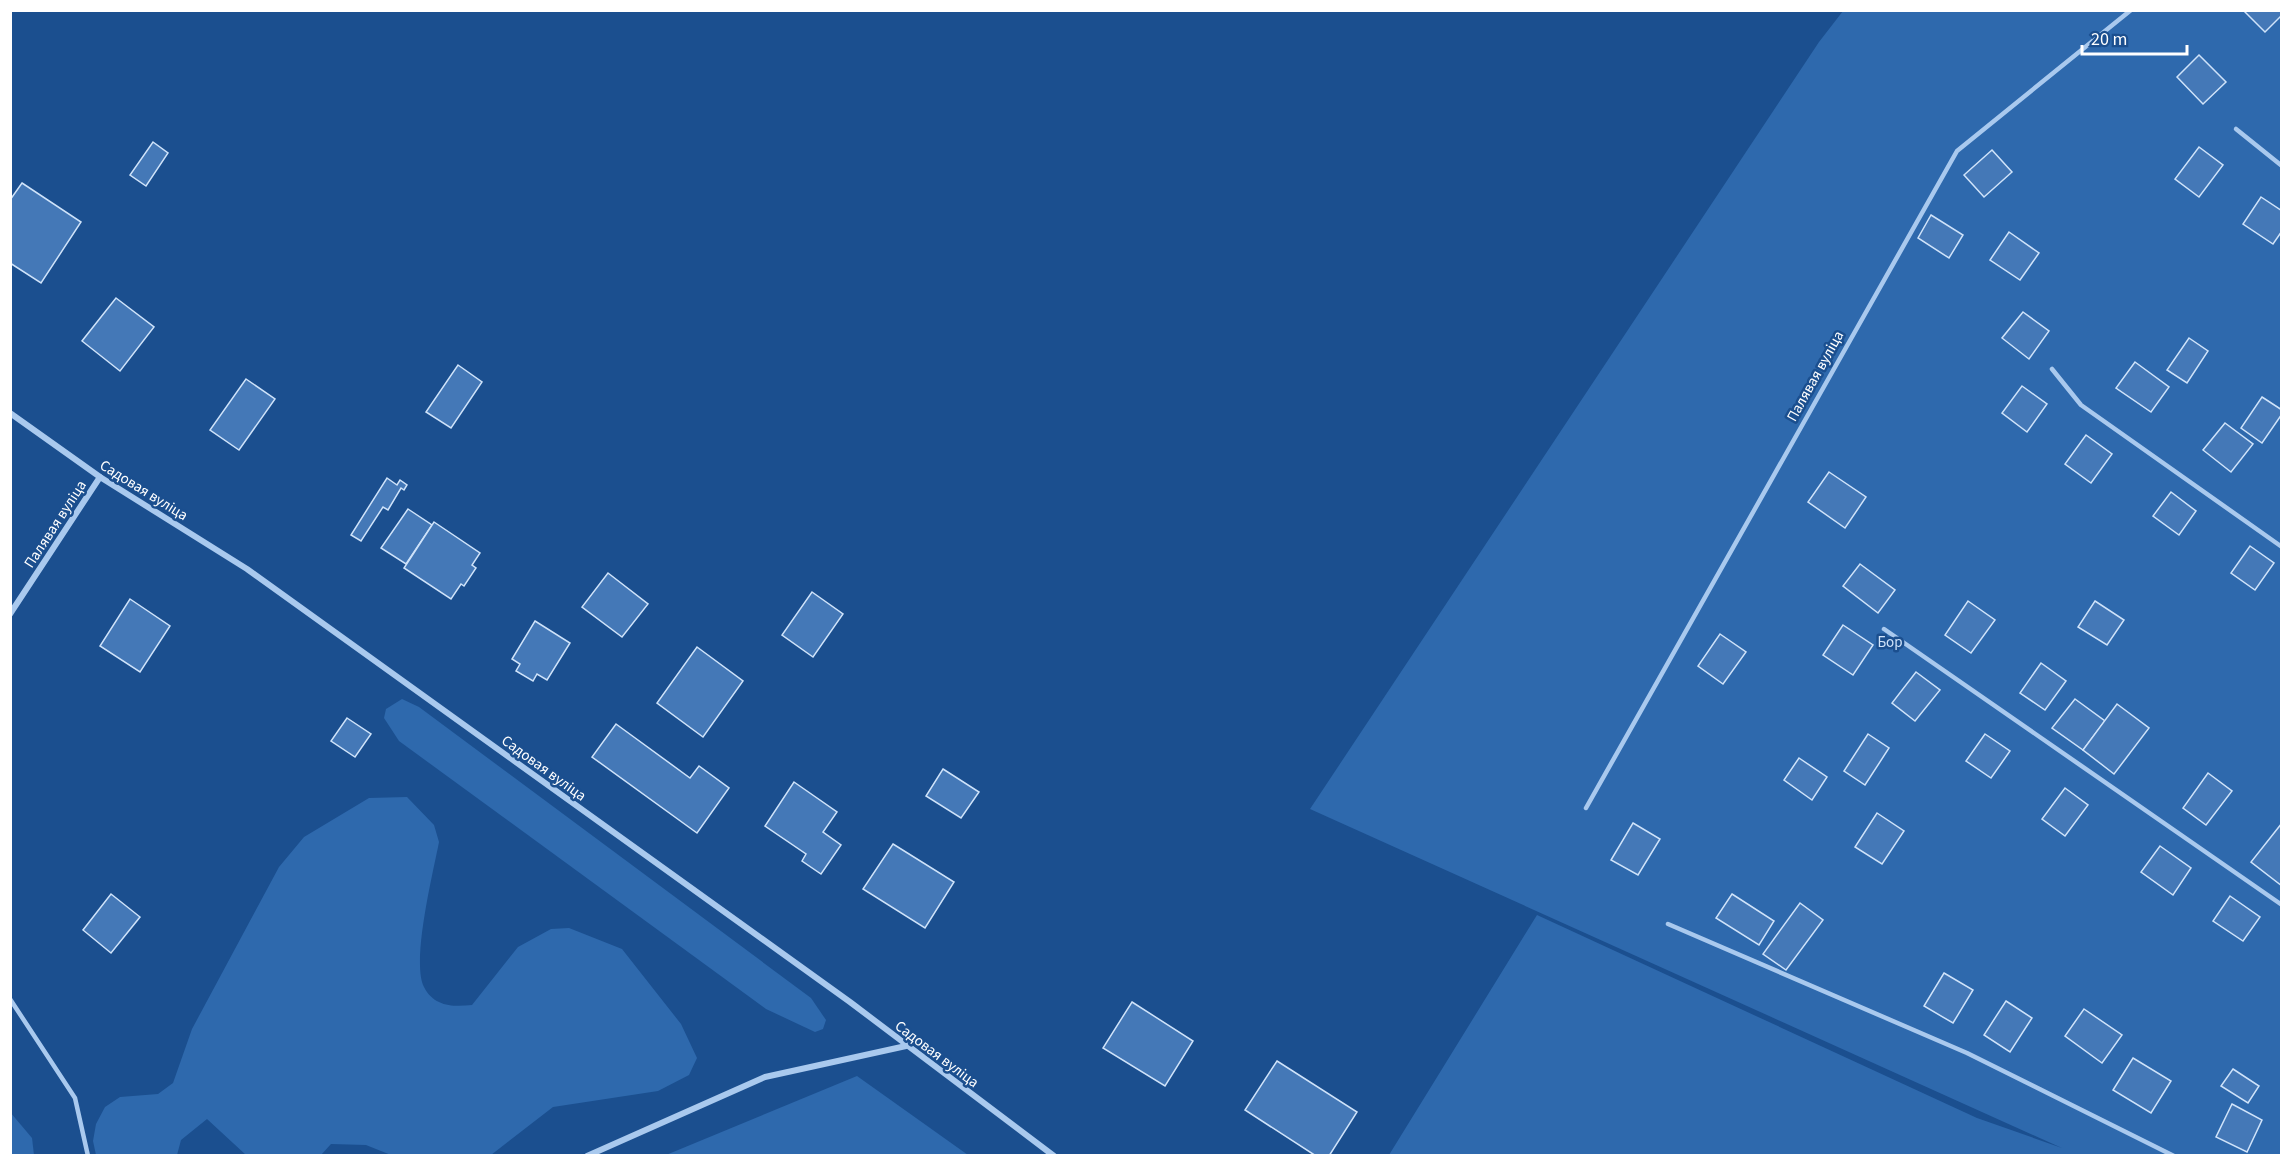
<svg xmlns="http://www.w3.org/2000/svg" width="2292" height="1166" font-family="'Source Sans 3',sans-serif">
<rect width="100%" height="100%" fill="#1b4f8f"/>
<!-- green -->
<g fill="#2e69ad">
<path d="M1843,11H2281V1155H1389L1537,915L1977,1118L2062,1148L1310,809L1819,42Z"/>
<path d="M402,699L419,707L811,998L826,1020L823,1029L815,1032L766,1009L399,741L384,718L386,709Z"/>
<path d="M407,797L434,825L439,842C433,873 411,962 424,987C434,1007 454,1007 472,1005L518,947L551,929L569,928L622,949L681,1024L697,1058L689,1075L658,1091L553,1107L491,1155H391L366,1145L331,1144L321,1155H246L207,1119L181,1140L177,1155H96L93,1141L96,1124L105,1107L120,1097L158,1094L173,1083L192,1029L279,867L304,837L369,798Z"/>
<path d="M857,1076L968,1155H666Z"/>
<path d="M10,1112L32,1138L34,1155H11Z"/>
</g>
<!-- building -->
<g fill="#4478b7" stroke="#cfe3fa" stroke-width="1.5">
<path d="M2243,10H2282V15L2265,32Z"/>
<path d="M2199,55L2226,82L2203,104L2177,77Z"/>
<path d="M153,142L168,153L146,186L130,175Z"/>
<path d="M2199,147L2223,165L2199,197L2175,179Z"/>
<path d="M1992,150L2012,172L1984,197L1964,175Z"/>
<path d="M22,183L81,222L41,283L10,263V200Z"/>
<path d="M2261,197L2282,211V231L2273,244L2243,224Z"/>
<path d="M1931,215L1963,235L1949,258L1918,238Z"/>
<path d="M2009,232L2039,253L2020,280L1990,260Z"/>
<path d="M116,298L154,327L120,371L82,341Z"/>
<path d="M2023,312L2049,331L2029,359L2002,338Z"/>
<path d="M2189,338L2208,351L2187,383L2167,370Z"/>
<path d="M2135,362L2169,387L2151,412L2116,388Z"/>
<path d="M458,365L482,382L451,428L426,412Z"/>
<path d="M246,379L275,399L239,450L210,430Z"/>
<path d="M2022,386L2047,404L2027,432L2002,413Z"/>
<path d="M2262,397L2282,410V414L2262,443L2241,428Z"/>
<path d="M2225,423L2253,444L2231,472L2203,450Z"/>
<path d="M2086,435L2112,454L2091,483L2065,464Z"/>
<path d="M1829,472L1866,497L1845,528L1808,502Z"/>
<path d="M387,478L397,485L400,480L407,485L404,490L401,488L388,510L383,507L361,541L351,535Z"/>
<path d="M2171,492L2196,511L2179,535L2153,516Z"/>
<path d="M408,509L432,525L406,564L381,548Z"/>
<path d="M434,522L480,553L472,565L476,568L464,586L461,584L451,599L404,568Z"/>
<path d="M2250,546L2274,563L2255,590L2231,573Z"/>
<path d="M1860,564L1895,590L1878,613L1843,586Z"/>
<path d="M608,573L648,604L622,637L582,607Z"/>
<path d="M812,592L843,614L813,657L782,635Z"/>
<path d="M130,599L170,626L140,672L100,646Z"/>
<path d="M1968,601L1995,620L1971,653L1945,635Z"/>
<path d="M2095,601L2124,620L2107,645L2078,627Z"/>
<path d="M535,621L570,643L547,680L537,674L533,681L516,671L520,664L512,659Z"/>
<path d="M1843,625L1873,645L1853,675L1823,655Z"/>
<path d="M1720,634L1746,652L1723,684L1698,666Z"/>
<path d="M697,647L743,681L703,737L657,703Z"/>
<path d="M2041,663L2066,681L2045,710L2020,693Z"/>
<path d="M1916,672L1940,690L1915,721L1892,703Z"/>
<path d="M2075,699L2105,721L2083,750L2052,728Z"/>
<path d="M2117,704L2149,728L2114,774L2083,750Z"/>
<path d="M347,718L371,734L355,757L331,741Z"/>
<path d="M616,724L690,778L699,766L729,788L697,833L592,757Z"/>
<path d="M1868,734L1889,748L1865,785L1844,771Z"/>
<path d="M1985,734L2010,751L1991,778L1966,761Z"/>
<path d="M1799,758L1827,777L1812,800L1784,780Z"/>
<path d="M943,769L979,792L961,818L926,796Z"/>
<path d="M2208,773L2232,791L2206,825L2183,808Z"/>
<path d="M794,782L837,812L823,832L841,845L821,874L802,861L806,854L765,826Z"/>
<path d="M2065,788L2088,805L2065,836L2042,819Z"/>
<path d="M1877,813L1904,831L1882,864L1855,847Z"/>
<path d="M1633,823L1660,839L1638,875L1611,860Z"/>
<path d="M2282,823V886L2251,862Z"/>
<path d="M893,844L954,882L925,928L863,889Z"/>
<path d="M2160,846L2191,868L2173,895L2141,872Z"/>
<path d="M111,894L140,917L111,953L83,930Z"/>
<path d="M1732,894L1774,921L1759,945L1716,918Z"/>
<path d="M2230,896L2260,917L2243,941L2213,921Z"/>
<path d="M1800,903L1823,920L1786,970L1763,954Z"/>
<path d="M1944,973L1973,990L1953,1023L1924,1006Z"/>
<path d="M2006,1001L2032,1018L2010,1052L1984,1035Z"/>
<path d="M1132,1002L1193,1041L1165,1086L1103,1048Z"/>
<path d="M2084,1009L2122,1035L2102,1063L2065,1036Z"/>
<path d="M2133,1058L2171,1081L2151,1113L2113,1090Z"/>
<path d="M1277,1061L1357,1112L1329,1156H1316L1245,1110Z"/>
<path d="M2233,1069L2259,1086L2248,1103L2221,1086Z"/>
<path d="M2232,1104L2262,1120L2247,1152L2216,1137Z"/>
</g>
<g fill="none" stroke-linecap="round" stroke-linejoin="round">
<!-- service -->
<g stroke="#a9c9ee" stroke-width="4.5">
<path d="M2236,129L2282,166"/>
<path d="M2052,369L2081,405L2282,547"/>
<path d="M1884,629L2282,905"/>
<path d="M1586,808L1957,151L2131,10"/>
<path d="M1668,924L1967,1053L2174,1156"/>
<path d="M10,999L75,1098L88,1156"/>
</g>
<!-- minor -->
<g stroke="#a9c9ee" stroke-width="6">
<path d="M10,413L100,477L247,569L850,1002L1054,1156"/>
<path d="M10,614L100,477"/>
<path d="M587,1156L765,1077L906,1046"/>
</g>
</g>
<g text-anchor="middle" stroke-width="5" stroke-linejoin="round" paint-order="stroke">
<!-- street labels -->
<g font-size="15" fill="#fff" stroke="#1b4f8f">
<text transform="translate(1815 376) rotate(-61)" y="5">Палявая вуліца</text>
<text transform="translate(144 490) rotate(32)" y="5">Садовая вуліца</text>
<text transform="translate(55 524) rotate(-57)" y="5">Палявая вуліца</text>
<text transform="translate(544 768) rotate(36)" y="5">Садовая вуліца</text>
<text transform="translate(937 1054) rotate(37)" y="5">Садовая вуліца</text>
</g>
<!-- park labels -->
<g font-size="15" fill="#cfe3fa" stroke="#1b4f8f">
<text x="1890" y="647">Бор</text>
</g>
</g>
<!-- border -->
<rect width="2292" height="1166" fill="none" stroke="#ffffff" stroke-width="24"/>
<!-- scale -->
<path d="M2082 45v9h105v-9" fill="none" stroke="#ffffff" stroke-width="3"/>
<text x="2091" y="45" font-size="18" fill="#ffffff" stroke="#1b4f8f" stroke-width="4.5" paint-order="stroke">20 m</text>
</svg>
